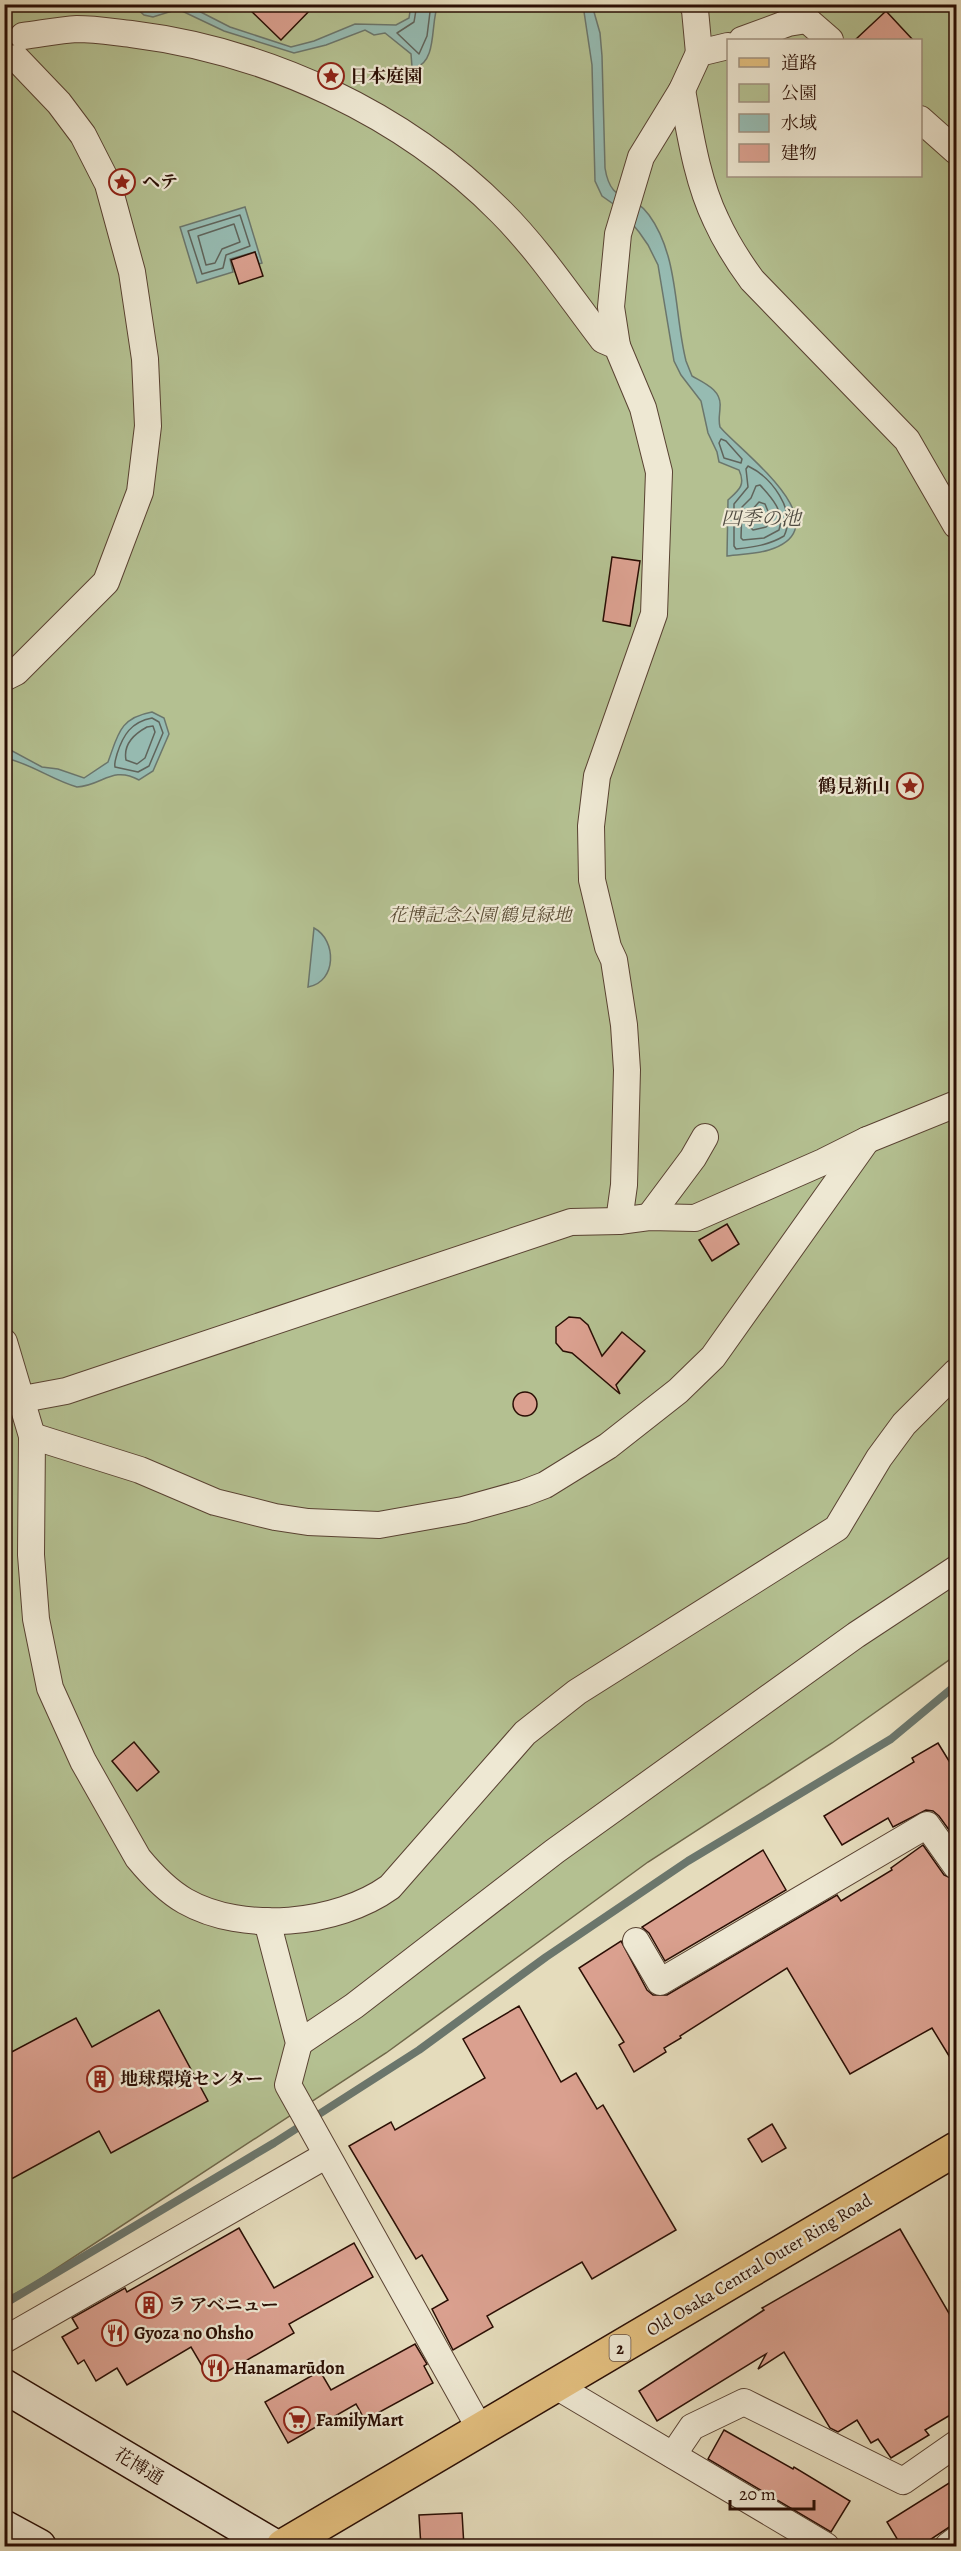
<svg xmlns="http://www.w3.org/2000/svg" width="961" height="2551" font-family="Alegreya,'Noto Serif JP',serif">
<rect width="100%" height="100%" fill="#e5dcbc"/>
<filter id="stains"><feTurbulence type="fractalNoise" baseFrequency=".00333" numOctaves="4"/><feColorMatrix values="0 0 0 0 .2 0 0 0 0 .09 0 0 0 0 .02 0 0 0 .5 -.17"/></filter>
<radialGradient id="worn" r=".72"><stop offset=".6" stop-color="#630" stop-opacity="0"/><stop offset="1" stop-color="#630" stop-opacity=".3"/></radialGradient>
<!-- green -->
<path fill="#b4c091" stroke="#6f674a" stroke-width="1.5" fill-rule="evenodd" d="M5,5H956V1655L832,1743L648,1862L386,2053L28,2287L5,2299ZM728,40H920V176H728Z"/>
<!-- water -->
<g fill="#96bbb2" stroke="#6b766c" stroke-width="1.5">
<path d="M133,5L189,6L230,27L291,47L314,41L355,24L396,25L409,18L411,5H438C430,22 438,61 415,68L412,67L411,54L385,33L374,35L365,30L326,45L294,53L224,31L182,11H172L153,17L144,15Z"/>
<path d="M583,5H592L600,33L602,56L605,168C611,206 631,190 649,215C679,256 674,314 686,361L692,376C704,383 722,390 720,407C720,414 718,419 720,427C741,452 844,526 769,550C756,554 741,554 727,556L728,500C739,490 746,485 739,470L719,462L717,452L708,433L701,401L681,375L674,361L658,265L648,245L639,232L619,208L602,196L595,181L592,65Z"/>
<path d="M245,207L262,263L259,264L255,252L230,259L233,272L197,283L180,227Z"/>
<path d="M152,712L164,718L169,734L153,771L139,780C112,765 102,786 77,787C52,780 30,763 5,758V747L42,767L58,769L84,778L108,762C118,735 119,718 152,712Z"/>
<path d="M314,928C337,940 337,982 308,987Z"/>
</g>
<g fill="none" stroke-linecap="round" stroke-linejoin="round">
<!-- shore -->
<g stroke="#60645b" stroke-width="1.5">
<path d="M417,4L414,22L397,33L419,54L427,36L431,4"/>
<path d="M240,215L250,246L226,255L223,268L202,274L188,231Z"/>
<path d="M234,224L240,242L222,249L215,263L206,265L198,236Z"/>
<path d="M721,439L726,441L742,459L741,463L724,458L719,443Z"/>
<path d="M748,466C771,477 797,510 784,536C769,545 754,547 736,549L734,546V504L748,487L746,469Z"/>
<path d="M756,486L760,485C772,498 785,512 779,530L764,538L743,540L741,538L742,507L751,498Z"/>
<path d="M759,502L765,504L772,521L766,527L753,530L750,527L751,511Z"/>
<path d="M152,718L159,722L163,733L149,766L138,772L115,767C114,762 116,759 117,754C123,735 131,722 152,718Z"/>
<path d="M147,727L153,726L155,732L145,758L137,764L126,760C123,744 134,734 147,727Z"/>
</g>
<!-- stream -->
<path stroke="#6b766c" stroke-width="8" d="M4,2304L274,2143L419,2050L546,1957L688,1861L891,1739L956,1685"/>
</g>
<!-- building -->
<g fill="#daa08f" stroke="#2a0e04" stroke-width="1.5">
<path d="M244,4H316L281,40Z"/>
<path d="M886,11L913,40H855Z"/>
<path d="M255,252L263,276L239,284L231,260Z"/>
<path d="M612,557L640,561L630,626L603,621Z"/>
<path d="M727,1224L739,1244L712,1261L699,1240Z"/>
<path d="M569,1317L580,1318L588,1325L602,1356L622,1332L645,1351L616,1385L620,1394L572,1353L563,1351L556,1343V1327Z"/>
<circle cx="525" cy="1404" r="12"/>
<path d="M134,1742L159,1772L137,1791L112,1761Z"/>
<path d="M938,1743L957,1774V1841L939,1816L933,1811L926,1810L893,1827L888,1818L842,1845L824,1816L914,1762L912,1758Z"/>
<path d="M923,1845L944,1875L957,1881V2069L932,2028L850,2074L787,1968L680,2036L681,2038L664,2048L666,2052L634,2072L619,2045L624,2042L579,1968L621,1941L647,1990L653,1995H667L837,1895L841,1901L892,1870L891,1868Z"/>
<path d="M763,1850L786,1890L665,1961L649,1933L642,1927Z"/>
<path d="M519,2006L561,2082L576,2073L597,2109L603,2105L676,2230L592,2279L582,2262L487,2316L493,2327L453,2350L432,2309L448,2300L422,2255L416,2259L349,2146L391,2122L395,2130L485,2078L463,2039Z"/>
<path d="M159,2010L208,2101L111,2153L99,2131L4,2183V2056L76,2018L92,2047Z"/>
<path d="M772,2124L786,2148L762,2162L748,2139Z"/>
<path d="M239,2228L274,2288L354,2243L373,2277L289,2324L294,2333L211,2381L191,2347L127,2385L117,2368L96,2381L84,2360L78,2364L62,2337L78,2328L72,2318L125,2288L127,2292Z"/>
<path d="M900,2229L957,2327V2411L925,2430L929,2435L891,2458L878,2439L871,2443L857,2420L838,2432L830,2428L784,2352L758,2369L766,2354L657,2421L639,2391L764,2310L762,2308Z"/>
<path d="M415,2344L427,2364L424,2366L433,2383L365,2420L356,2404L288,2443L265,2402L320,2371L331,2390Z"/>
<path d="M724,2430L793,2469L794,2467L850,2501L831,2532L708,2459Z"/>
<path d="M957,2478V2522L919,2547H902L887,2522Z"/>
<path d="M462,2513L464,2547H421L419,2515Z"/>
</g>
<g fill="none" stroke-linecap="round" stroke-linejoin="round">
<defs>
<g id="street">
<path d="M692,4L695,10L699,53"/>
<path d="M797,6L807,20L830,40"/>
<path d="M23,36C40,34 59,30 77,29C95,29 113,32 131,34C268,51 404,114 501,212C539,250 570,297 603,340L617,346L643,408L659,472L654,614L597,776L591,826L592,880L608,947L614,960L624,1025L627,1070L624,1185L619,1221"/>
<path d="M742,40L788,23L807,20"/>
<path d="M682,90C690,133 697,181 716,220C726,242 738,261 752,280L907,440L956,525"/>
<path d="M920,119L956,151"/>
<path d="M617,346L611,307L618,234L641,157L682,90L699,53L728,46"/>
<path d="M4,678L16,672L106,582L140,492L148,426L145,359L132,272L108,184L83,135L59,103L16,58"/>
<path d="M649,1217L693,1158L705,1137"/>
<path d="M4,1342L32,1436L31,1555L36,1619L50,1688L83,1761L138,1858C152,1875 166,1890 185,1901C243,1934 337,1925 390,1887L525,1733L577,1692L837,1528L879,1458L904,1424L956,1372"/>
<path d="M23,1399L66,1391L571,1222L619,1221L649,1217L695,1218L823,1162L867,1140L956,1104"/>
<path d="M32,1436L140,1470L215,1502L275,1517L308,1522L379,1525L463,1510L524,1493L545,1485L608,1446L678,1391L713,1357L867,1140"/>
<path d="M267,1921L299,2043L288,2085L480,2429"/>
<path d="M636,1941L660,1982L927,1825L956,1866"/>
<path d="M299,2043L354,2006L555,1851L856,1635L956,1569"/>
<path d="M4,2340L325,2156"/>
<path d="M556,2386L826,2546"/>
<path d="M673,2455L692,2427L744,2402L903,2481L956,2444"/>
<path d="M948,2546L956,2540"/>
</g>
<g id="secondary">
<path d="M4,2386L274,2546"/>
<path d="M4,2527L39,2546"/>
</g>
<path id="primary" d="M283,2546L956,2149"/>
</defs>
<!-- street casing -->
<use href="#street" stroke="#594232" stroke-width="28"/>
<!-- secondary casing -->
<use href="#secondary" stroke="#2a0e04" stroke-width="36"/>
<!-- primary casing -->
<use href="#primary" stroke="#2a0e04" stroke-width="36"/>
<!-- street -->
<use href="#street" stroke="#eee8d3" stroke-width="26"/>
<!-- secondary -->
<use href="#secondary" stroke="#eee8d3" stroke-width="33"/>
<!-- primary -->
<use href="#primary" stroke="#e2be7e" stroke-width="33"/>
</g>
<!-- icons -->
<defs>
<symbol id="sight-ring" viewBox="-11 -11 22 22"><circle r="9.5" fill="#eee8d3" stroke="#8f2418" stroke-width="1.5"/><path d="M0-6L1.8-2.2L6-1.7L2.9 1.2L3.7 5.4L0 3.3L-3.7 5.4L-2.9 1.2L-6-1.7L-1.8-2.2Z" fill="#8f2418"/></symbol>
<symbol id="building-ring" viewBox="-11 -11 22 22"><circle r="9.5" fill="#eee8d3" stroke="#8f2418" stroke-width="1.5"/><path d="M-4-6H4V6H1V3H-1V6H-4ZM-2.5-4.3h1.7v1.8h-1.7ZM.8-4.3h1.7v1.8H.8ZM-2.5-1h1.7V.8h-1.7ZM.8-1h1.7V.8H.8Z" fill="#8f2418"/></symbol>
<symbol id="restaurant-ring" viewBox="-11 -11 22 22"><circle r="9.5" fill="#eee8d3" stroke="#8f2418" stroke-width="1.5"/><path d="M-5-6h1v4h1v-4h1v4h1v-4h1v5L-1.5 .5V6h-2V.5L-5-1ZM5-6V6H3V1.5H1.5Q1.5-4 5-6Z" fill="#8f2418"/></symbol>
<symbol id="supermarket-ring" viewBox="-11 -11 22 22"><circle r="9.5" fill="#eee8d3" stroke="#8f2418" stroke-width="1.5"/><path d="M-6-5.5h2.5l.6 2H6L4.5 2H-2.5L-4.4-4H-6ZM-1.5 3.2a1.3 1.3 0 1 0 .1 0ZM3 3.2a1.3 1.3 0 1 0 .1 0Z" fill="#8f2418"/></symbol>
</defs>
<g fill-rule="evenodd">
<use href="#sight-ring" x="316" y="61" width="30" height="30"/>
<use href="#sight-ring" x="107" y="167" width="30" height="30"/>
<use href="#sight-ring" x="895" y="771" width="30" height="30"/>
<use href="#building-ring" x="85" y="2064" width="30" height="30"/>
<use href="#building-ring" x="134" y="2290" width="30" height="30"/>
<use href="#restaurant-ring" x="100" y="2318" width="30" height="30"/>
<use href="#restaurant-ring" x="200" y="2353" width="30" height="30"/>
<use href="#supermarket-ring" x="282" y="2405" width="30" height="30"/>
</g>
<g text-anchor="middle" stroke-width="4.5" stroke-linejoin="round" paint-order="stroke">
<!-- shield labels -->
<rect fill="#eee8d3" stroke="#654f42" stroke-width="1.5" x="609.5" y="2335" width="21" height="26" rx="4.5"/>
<g font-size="16" font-weight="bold" fill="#2a0e04">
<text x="620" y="2354">2</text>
</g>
<!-- poi labels -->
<g font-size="18" font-weight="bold" fill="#2a0e04" stroke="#eee8d3" text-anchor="start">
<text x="350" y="82">日本庭園</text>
<text x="142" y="188">ヘテ</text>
<text x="890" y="792" text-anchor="end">鶴見新山</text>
<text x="120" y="2085">地球環境センター</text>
<text x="168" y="2311">ラ アベニュー</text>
<text x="134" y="2339">Gyoza no Ohsho</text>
<text x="234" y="2374">Hanamarūdon</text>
<text x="316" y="2426">FamilyMart</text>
</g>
<!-- park labels -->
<g font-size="18" font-style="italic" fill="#5a4c35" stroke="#eee8d3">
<text x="480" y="921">花博記念公園 鶴見緑地</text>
</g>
<!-- street labels -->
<g font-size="18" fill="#2a0e04" stroke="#eee8d3">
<text transform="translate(759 2265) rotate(-31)" y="6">Old Osaka Central Outer Ring Road</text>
<text transform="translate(139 2466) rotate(31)" y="6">花博通</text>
</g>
<!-- water labels -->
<g font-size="20" font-style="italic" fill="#504b41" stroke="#eee8d3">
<text x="761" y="525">四季の池</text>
</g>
</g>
<!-- margin -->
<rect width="961" height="2551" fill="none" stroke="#e5dcbc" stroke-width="24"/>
<rect x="6" y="6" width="949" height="2539" fill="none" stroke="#2a0e04" stroke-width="3"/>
<rect x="12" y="12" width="937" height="2527" fill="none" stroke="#2a0e04" stroke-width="1.5"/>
<!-- legend -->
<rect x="727" y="39" width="195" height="138" fill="#eee8d3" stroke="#a09180" stroke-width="1.5"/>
<rect x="739" y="58" width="30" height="9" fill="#e2be7e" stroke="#a09180" stroke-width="1.5"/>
<text x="781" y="69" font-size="18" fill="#2a0e04">道路</text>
<rect x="739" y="84" width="30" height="18" fill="#b4c091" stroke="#a09180" stroke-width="1.5"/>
<text x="781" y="99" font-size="18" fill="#2a0e04">公園</text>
<rect x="739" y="114" width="30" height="18" fill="#96bbb2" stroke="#a09180" stroke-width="1.5"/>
<text x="781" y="129" font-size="18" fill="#2a0e04">水域</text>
<rect x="739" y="144" width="30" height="18" fill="#daa08f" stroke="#a09180" stroke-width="1.5"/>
<text x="781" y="159" font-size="18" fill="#2a0e04">建物</text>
<!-- scale -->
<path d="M730 2500v9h84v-9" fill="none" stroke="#2a0e04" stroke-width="3"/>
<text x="739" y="2500" font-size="18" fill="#2a0e04" stroke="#eee8d3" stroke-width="4.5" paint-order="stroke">20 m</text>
<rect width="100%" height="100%" filter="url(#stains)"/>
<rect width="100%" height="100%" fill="url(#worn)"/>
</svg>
